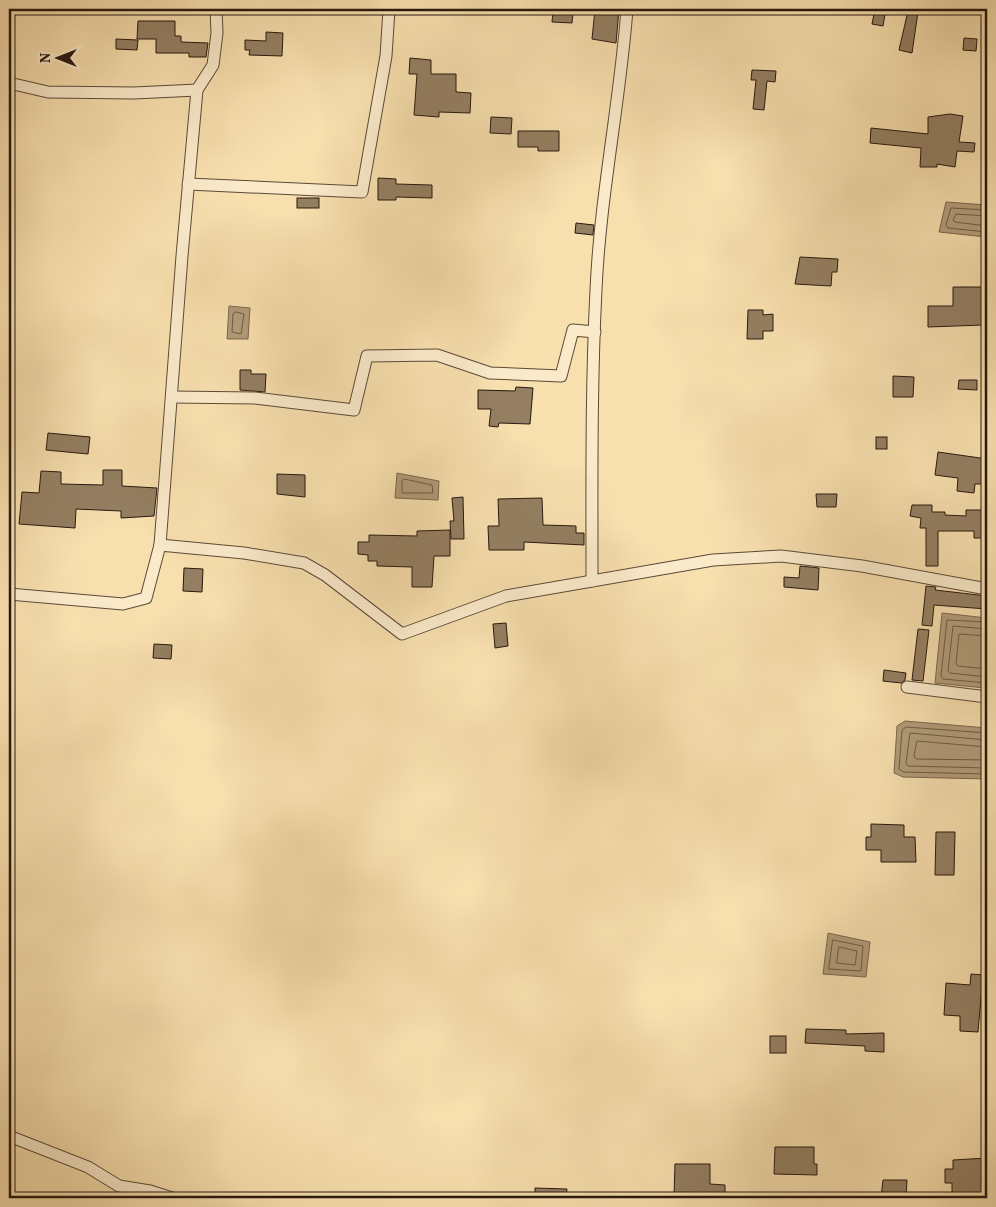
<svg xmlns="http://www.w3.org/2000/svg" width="996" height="1207" font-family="Vollkorn,serif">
<rect width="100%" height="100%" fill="#f8dfae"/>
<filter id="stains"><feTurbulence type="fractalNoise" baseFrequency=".004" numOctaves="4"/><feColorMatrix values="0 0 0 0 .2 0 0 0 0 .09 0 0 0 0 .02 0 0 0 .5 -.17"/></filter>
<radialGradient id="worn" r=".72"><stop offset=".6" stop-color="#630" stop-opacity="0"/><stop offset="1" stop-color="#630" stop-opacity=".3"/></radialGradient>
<!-- water -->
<g fill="#b19b78" stroke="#7a674e">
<path d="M946,202L987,205L986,237L939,232Z"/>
<path d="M229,306L250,308L248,339H227Z"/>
<path d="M397,473L439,481L438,500L395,498Z"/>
<path d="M942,613L987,618L985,688L935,683Z"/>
<path d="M905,721L987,728V779L903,777L894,773L897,726Z"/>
<path d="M828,933L870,942L866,977L823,974Z"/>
</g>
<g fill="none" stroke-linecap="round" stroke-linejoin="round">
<!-- shore -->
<g stroke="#6c5a44" stroke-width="1">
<path d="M987,210L951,208L946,225L948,228L987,232"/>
<path d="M987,216L956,214L953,220L955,222L987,226"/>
<path d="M236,312L244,314L241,334L232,332L233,314Z"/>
<path d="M404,479L432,485L433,493H402V481Z"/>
<path d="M987,622L947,620L941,676L943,679L987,683"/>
<path d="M987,629L953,626L948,671L950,673L987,677"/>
<path d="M987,636L959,634L956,664L958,666L987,669"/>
<path d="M987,733L906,727L902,730L899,769L904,772L987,774"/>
<path d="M987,740L910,733L906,763L908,766L987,768"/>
<path d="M987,747L917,741L914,756L916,759L987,760"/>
<path d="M833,940L863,946L861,971L829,969Z"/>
<path d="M839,947L857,951L855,965L837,963Z"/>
</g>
</g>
<!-- building -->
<g fill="#947f62" stroke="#27180f">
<path d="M595,9H619L616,43L592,39Z"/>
<path d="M875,9H886L883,26L872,24Z"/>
<path d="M908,11L918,12L912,53L899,50Z"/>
<path d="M553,12L573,13L572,23L552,22Z"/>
<path d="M138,21H175V36H181V42L208,43L206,57H189V53H156V39H137Z"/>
<path d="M266,32L283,33L282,56L249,55L250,50H245V40L266,41Z"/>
<path d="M964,38L977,39L976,51L963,50Z"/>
<path d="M116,39L138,40L137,50L116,49Z"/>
<path d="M410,58L431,60V74H456V92L471,93L470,113L439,112V117L414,115L417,74H409Z"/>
<path d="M752,70L776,71L775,82L767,81L764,110L753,109L756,80H751Z"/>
<path d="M950,114L963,116L959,142L975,143L974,152L957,151L955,167L937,164V167H920L921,148L870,143L871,128L928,134V117Z"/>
<path d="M491,117L512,118L511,134L490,133Z"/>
<path d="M518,131H559V151H538V147H518Z"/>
<path d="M378,178L396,179V184L432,185V198L396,197V200H378Z"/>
<rect x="297" y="198" width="22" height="10"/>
<path d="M576,223L594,225L593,235L575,233Z"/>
<path d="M800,257L838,259L837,272H832L831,286L795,284Z"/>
<path d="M953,287H983V325L928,327V306H953Z"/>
<path d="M748,310H763V315L773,314V331H763V339H747Z"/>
<path d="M240,370H251V374H266L265,392L240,390Z"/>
<path d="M893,376L914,377L913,397H893Z"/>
<path d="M959,380H977V390L958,389Z"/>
<path d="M516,387L533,388L530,424L499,423L498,427L489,426L491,409H478V390L515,391Z"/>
<path d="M48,433L90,437L88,454L46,450Z"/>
<rect x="876" y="437" width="11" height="12"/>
<path d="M938,452L987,459V484H975L974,493L957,491L958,478L935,475Z"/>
<path d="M103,470H122V486L157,488L154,516L121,518V511L76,509L75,528L19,524L22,492L39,493L41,471L61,472V484L103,485Z"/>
<path d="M277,474L305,475V497L277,494Z"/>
<path d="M816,494H837L836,507H817Z"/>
<path d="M463,497L464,539H451L450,521H454L452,498Z"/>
<path d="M542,498L543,525L576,526V533H584V545L524,542V550H489L488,526H499L498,499Z"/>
<path d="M912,505H932V512H945V515L966,516V510H987L986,538H974V531H938V566H926V528H920L921,518L910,516Z"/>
<path d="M450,530V556H434L432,587H412V567L377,566V561H368V555L358,554V542H369V535L417,536V531Z"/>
<path d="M800,566L819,568L818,590L784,587V577L799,578Z"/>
<path d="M184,568L203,569L202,592L183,591Z"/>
<path d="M926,586L936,587L935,590L987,596V609L934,605L932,626L922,625Z"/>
<path d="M506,623L508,646L495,648L493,624Z"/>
<path d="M918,629L929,630L923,681L912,680Z"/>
<path d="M154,644L172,645L171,659L153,658Z"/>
<path d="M884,670L906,673L905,680L901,683L883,681Z"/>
<path d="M871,824L904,825V837H915L916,862H881V850H866V837H871Z"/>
<path d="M936,832H955L954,875H935Z"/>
<path d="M971,974L983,975L978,1032L960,1031V1016L944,1015L946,983L970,985Z"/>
<path d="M806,1029L846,1030V1034L884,1033V1052L865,1051V1046L805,1043Z"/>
<rect x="770" y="1036" width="16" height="17"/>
<path d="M775,1147H814V1164H817V1175L774,1174Z"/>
<path d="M987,1158V1193L976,1194V1198H952V1183H945V1169H953V1160Z"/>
<path d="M675,1164H710V1184L725,1185V1198L674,1197Z"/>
<path d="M883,1180H907L906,1198H881Z"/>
<path d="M535,1188L567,1189L566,1198H535Z"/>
</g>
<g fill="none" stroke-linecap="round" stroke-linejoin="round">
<defs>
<g id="minor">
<path d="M9,83L48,92L134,93L197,90"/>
<path d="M188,184L362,192L386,56L389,9"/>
<path d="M172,397L255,398L354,410L367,356L437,355L490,373L561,376L573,330L595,332"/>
<path d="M160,545L182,256L197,90L213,65L217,33L216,9"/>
<path d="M592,581C592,485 591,387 596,290C600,196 620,103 627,9"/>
<path d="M9,594L123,604L146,598L160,545L244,553L304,563L325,575L402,634L506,596L713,560L781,556L862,566L987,589"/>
<path d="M907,687L987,697"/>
<path d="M9,1136L88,1167L119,1186L150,1191L172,1198"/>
</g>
</defs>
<!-- minor casing -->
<use href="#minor" stroke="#5b4a37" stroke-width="13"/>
<!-- minor -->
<use href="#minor" stroke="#faeaca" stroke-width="11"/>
</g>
<!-- margin -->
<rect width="996" height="1207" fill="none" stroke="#f8dfae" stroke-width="30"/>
<rect x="10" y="10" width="976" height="1187" fill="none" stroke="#27180f" stroke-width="2.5"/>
<rect x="15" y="15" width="966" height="1177" fill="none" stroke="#27180f"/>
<!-- north arrow -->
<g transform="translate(58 58) rotate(270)" stroke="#faeaca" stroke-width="4" paint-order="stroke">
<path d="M0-4L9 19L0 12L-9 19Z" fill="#27180f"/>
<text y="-8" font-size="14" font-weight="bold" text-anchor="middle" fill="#27180f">N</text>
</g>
<rect width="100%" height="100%" filter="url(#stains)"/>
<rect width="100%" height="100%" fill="url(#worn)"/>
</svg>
